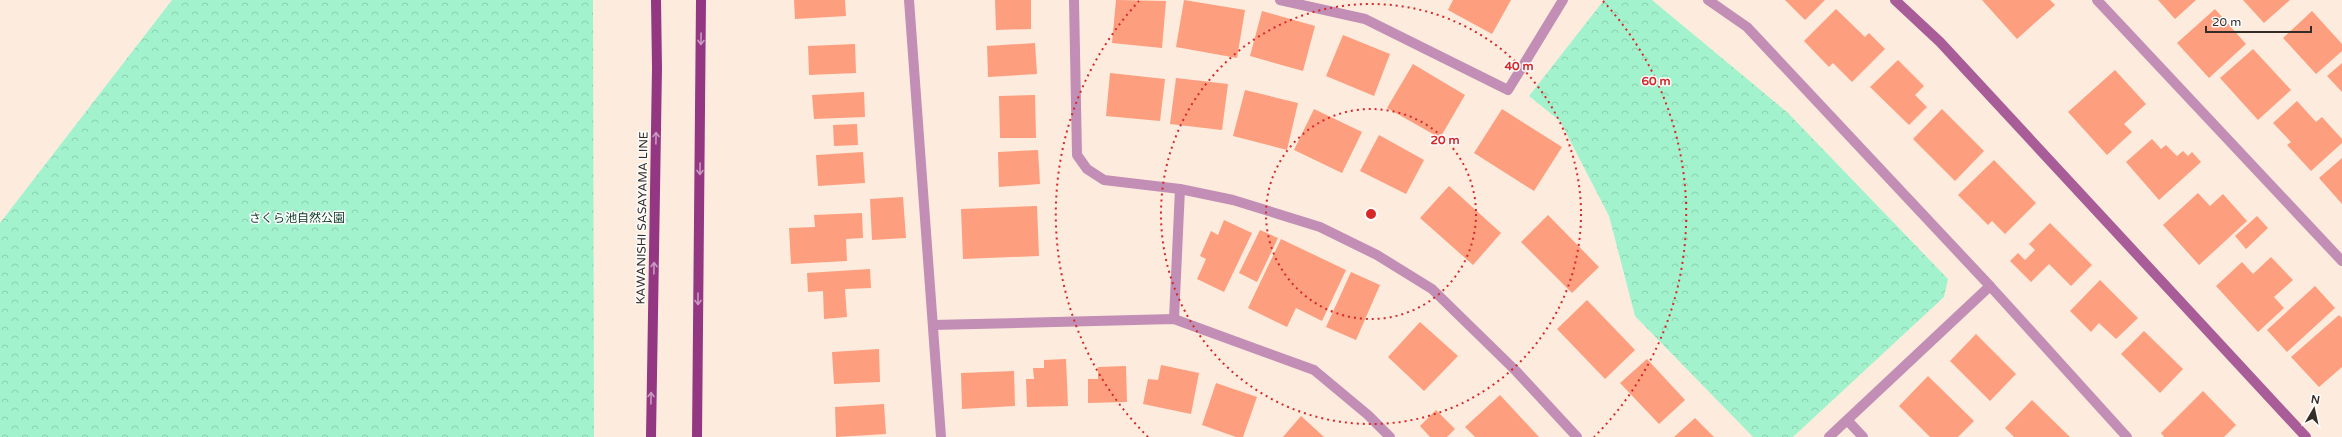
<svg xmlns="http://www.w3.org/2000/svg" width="2342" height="437" font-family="'Varela Round','Noto Sans JP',sans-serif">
<defs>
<pattern id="forest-crowns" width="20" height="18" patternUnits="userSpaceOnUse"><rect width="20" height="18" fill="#a2f3cd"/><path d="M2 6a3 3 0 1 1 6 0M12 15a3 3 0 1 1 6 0" fill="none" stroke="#8cd0b0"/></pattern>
</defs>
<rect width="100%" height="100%" fill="#fdecdd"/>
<!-- forest -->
<g fill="url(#forest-crowns)">
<path d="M172,0H593L594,437H0V223Z"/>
<path d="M1604,0H1652L1788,113L1948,279L1944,297L1793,437H1753L1635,316L1609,216L1560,121L1529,96Z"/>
</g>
<!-- building -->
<g fill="#fd9e7f">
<path d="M794,0H845L846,16L795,19Z"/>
<path d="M995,0H1031V29L996,30Z"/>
<path d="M1116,0L1166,1L1162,48L1112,43Z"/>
<path d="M1184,0L1245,10L1237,58L1176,47Z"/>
<path d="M1453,0H1511L1492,34L1448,10Z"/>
<path d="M1785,0H1825L1805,20Z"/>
<path d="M1982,0H2050L2055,5L2017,39Z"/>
<path d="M2158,0H2196L2175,19Z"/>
<path d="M2243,0H2290L2264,23Z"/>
<path d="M1836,9L1865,37L1869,33L1885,49L1852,82L1833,63L1829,67L1804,41Z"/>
<path d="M2215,9L2246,44L2209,78L2177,43Z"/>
<path d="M1262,11L1315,26L1303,71L1250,56Z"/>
<path d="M2312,11L2342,44V51L2316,74L2283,38Z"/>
<path d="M1343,35L1390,54L1374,96L1326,76Z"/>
<path d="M1035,43L1037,74L988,77L987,46Z"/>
<path d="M855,44L856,73L809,75L808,46Z"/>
<path d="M2253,49L2291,90L2258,120L2220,78Z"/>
<path d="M1898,60L1924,86L1915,95L1927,107L1909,125L1870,87Z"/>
<path d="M2342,63V92L2327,76Z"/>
<path d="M1413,64L1465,95L1440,138L1387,108Z"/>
<path d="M2115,70L2146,104L2124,124L2132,132L2107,155L2068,112Z"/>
<path d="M1110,73L1165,79L1160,121L1106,116Z"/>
<path d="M1176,78L1228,84L1222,130L1170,124Z"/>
<path d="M1245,90L1298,103L1287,150L1233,136Z"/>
<path d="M864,92L865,117L814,119L812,95Z"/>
<path d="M1035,95L1036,138H1000L999,96Z"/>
<path d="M2297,101L2316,122L2322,117L2342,139V143L2311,171L2287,145L2291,142L2273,123Z"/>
<path d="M1314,109L1362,132L1342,173L1294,150Z"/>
<path d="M1502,109L1562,147L1534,191L1474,153Z"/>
<path d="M1942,109L1984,151L1955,181L1913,139Z"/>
<path d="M857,124L858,145L834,146L833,125Z"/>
<path d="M1379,135L1424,160L1406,194L1360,171Z"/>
<path d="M2152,139L2161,149L2166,145L2177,156L2183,151L2188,156L2192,152L2201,162L2159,200L2126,162Z"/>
<path d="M1038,150L1040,184L999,187L998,152Z"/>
<path d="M863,152L865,183L818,186L816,155Z"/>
<path d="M2342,158V204L2319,178Z"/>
<path d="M1994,160L2036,203L2005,234L1992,221L1988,225L1958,195Z"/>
<path d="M1449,186L1501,233L1473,265L1420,218Z"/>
<path d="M2198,193L2210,206L2223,194L2247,221L2199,265L2163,225Z"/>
<path d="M903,197L906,238L872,240L870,199Z"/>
<path d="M1037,206L1039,256L963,259L961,209Z"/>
<path d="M862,213L863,238L846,239L847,261L791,264L789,228L815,227L814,215Z"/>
<path d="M1548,215L1599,267L1572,293L1521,242Z"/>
<path d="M2257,216L2268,228L2246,249L2235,236Z"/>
<path d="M1224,220L1252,233L1224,292L1197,279L1206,259L1200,256L1211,231L1218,235Z"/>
<path d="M2050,223L2092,265L2071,286L2049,264L2031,282L2010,261L2018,253L2025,260L2035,250L2029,244Z"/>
<path d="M1260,230L1278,238L1257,282L1239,273Z"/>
<path d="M1281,239L1346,270L1322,321L1296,308L1287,327L1248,308Z"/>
<path d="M2271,257L2293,280L2274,297L2284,308L2258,332L2216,286L2242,262L2253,274Z"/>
<path d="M870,269L871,288L845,289L847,317L824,319L823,291L808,292L807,273Z"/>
<path d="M1351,272L1380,285L1356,340L1326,327Z"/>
<path d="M2100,280L2138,318L2116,339L2099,323L2091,332L2070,311Z"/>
<path d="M2315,286L2335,308L2287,352L2267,330Z"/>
<path d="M1587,300L1635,350L1605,379L1557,329Z"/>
<path d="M2339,315L2342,318V367L2319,387L2291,357Z"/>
<path d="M1420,322L1458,356L1424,391L1388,357Z"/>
<path d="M2144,331L2183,369L2160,393L2121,354Z"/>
<path d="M1976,334L2016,374L1990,401L1950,361Z"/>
<path d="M879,349L880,382L834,384L832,352Z"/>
<path d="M1066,359L1068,406L1027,407L1026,379H1034L1033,368H1044V360Z"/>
<path d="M1647,359L1685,400L1659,424L1620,383Z"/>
<path d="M1161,365L1199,373L1191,414L1143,404L1148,379L1158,380Z"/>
<path d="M1126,366L1127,402L1088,403V379H1098V367Z"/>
<path d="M1014,371L1015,406L962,409L961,373Z"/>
<path d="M1928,376L1974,421L1958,437H1930L1899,406Z"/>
<path d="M1216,383L1257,397L1243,437H1236L1202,425Z"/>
<path d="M2203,391L2236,425L2224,437H2164L2161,433Z"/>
<path d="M1500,395L1539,437H1475L1465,427Z"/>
<path d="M2032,400L2070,437H2014L2005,428Z"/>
<path d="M884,404L886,434L836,437L835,407Z"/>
<path d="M1436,410L1455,429L1447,437H1430L1420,426Z"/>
<path d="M1301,416L1324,437H1283Z"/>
<path d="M1695,418L1714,437H1674Z"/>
</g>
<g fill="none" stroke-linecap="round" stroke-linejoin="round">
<!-- street -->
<g stroke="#c28eb5" stroke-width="10">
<path d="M909,0L941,437"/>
<path d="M1074,0L1077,155L1087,169L1104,180L1180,189L1233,200L1320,227L1377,255L1432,289L1516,371L1577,437"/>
<path d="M1280,0L1365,19L1508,90L1563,0"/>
<path d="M1708,0L1747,27L1990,286L1829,437"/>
<path d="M2097,0L2342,261"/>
<path d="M1990,286L2127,437"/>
<path d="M1174,319L1180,189"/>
<path d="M933,325L1174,319L1314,370L1368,415L1390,437"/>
<path d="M1848,421L1863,437"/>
</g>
<!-- secondary -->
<path stroke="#a85d98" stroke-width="10" d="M1895,0L1940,42L2306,437"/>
<!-- primary -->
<g stroke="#943783" stroke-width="10">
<path d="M651,437L657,68L656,0"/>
<path d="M697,437L701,0"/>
</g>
</g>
<!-- one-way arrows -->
<defs><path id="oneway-shaft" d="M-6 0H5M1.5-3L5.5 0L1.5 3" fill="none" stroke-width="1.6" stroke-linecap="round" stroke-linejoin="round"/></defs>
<g stroke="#c89ac0">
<use href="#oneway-shaft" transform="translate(701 39) rotate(91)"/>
<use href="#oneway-shaft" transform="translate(656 138) rotate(-89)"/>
<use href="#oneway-shaft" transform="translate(700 169) rotate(91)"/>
<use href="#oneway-shaft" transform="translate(654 268) rotate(-89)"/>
<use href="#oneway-shaft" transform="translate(698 299) rotate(90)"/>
<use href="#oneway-shaft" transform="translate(651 398) rotate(-89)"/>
</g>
<!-- distance rings -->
<g fill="none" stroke="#d62828" stroke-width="2" stroke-dasharray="2 4">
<circle cx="1371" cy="214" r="105"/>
<circle cx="1371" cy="214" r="210"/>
<path d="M1148 437A315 315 0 0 1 1139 1M1603 1A315 315 0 0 1 1594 437"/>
</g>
<g text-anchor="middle" stroke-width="3" stroke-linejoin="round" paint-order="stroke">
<!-- park labels -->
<g font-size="12" fill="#0c3c29" stroke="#fdfdfd">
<text x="297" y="222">さくら池自然公園</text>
</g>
<!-- street labels -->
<g font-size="12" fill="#332c27" stroke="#fdfdfd">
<text transform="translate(642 218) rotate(-89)" y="4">KAWANISHI SASAYAMA LINE</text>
</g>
</g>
<circle cx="1371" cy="214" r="6" fill="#d62828" stroke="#fdfdfd" stroke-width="2"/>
<g font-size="12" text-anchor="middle" font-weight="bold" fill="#d62828" stroke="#fdfdfd" stroke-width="3" stroke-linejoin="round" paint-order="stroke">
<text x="1519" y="70">40 m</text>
<text x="1656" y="85">60 m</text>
<text x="1445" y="144">20 m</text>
</g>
<!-- north arrow -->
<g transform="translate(2314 409) rotate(9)" stroke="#fdfdfd" stroke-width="3" paint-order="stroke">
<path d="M0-3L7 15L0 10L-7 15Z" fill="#332c27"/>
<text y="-6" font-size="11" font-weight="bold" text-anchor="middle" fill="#332c27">N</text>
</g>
<!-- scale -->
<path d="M2206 26v6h105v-6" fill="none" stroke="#332c27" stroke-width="2"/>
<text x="2212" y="26" font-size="12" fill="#332c27" stroke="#fdfdfd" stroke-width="3" paint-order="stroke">20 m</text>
</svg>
